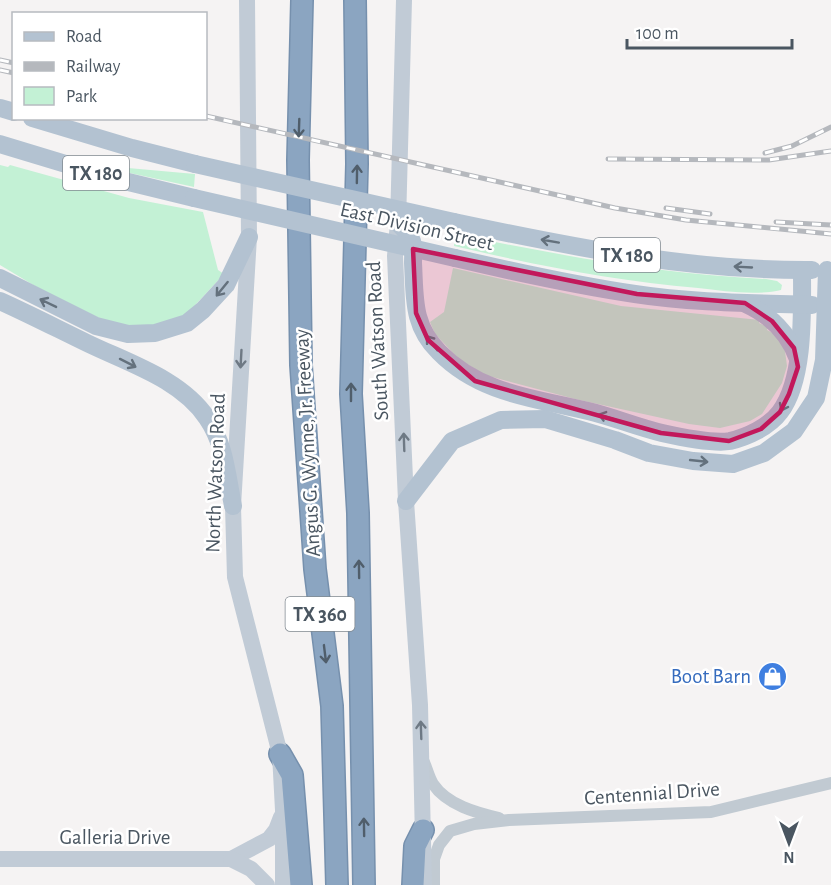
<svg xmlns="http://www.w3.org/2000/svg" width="831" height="885" font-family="'Alegreya Sans',sans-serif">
<rect width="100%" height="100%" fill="#f5f3f3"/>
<!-- green -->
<g fill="#c3f1d5">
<path d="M0,165L8,167L10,165L129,198L203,212L218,270L224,274L186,315L150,328L116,326L50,295L0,265Z"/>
<path d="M117,167L195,174L194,187L116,170Z"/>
<path d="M455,234C558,255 660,274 766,279L777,281L782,285L781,290C754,296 725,291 698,288C616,281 535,265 454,246Z"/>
<path d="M453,268L621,306L760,320L759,323L768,327L767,330L775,334L784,344L787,366L782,383L762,414L750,421L720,428L689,424L575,399L485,375L459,359L435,334L430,322L444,312Z"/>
</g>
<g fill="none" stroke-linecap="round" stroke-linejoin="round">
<defs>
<g id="highway">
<path d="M302,0L298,160L301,365L315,569L332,706L337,885"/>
<path d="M355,0L357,164L351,394L358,513L364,885"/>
<path d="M280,754L292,775L301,885"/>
<path d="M413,885L415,846L423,830"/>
</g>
</defs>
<!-- highway casing -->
<use href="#highway" stroke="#7690ad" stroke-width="24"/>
<!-- street -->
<g stroke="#c1cad2" stroke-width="12">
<path d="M424,762C427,769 429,778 433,784C447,805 477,813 499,818"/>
<path d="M434,885V859L439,845L450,831L474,824L509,820L711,812L831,783"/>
</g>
<!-- secondary -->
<g stroke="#c1cbd6" stroke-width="16">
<path d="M247,0L249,237L233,506L235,577L280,754L283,810V885"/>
<path d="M404,0L398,223L395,256L406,501L420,705L424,885"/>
<path d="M0,859H231L269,839L276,830L281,817"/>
<path d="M231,859L251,869L267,885"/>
</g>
<!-- primary -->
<g stroke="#b3c2d1" stroke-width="18">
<path d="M0,108L14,112"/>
<path d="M32,118L132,148L195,164"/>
<path d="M0,144L112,178L194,198"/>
<path d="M454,222C572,247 691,271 812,270"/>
<path d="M398,223C403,228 410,235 412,241C414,247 413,256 413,263C415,298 412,325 439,352C480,394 534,398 588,411C613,417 637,427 662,433C680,437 713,444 730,441C747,437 769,427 780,412C805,379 802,310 802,270"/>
<path d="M455,258C515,272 574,285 635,294C693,303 753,303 812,305"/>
<path d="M0,278L96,326L128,334L155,333L187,323L203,310L226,285L249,237"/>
<path d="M0,301C29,314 58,329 87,343C128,363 181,379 207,418C225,444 227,476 233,506"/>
<path d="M746,304C770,315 789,334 798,359"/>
<path d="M406,501L452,441L501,420L545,419L615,440L649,453L693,461L733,464L764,453L794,431L816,398L824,360L827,270"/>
</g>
<!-- highway -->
<use href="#highway" stroke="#8ba5c1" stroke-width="21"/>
<defs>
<g id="rail">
<path d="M0,60L14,63"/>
<path d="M0,70L14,73"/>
<path d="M206,116L615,208L686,220L831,234"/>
<path d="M765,153L792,146L831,127"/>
<path d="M608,159L769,160L831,151"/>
<path d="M666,208L710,214"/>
<path d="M776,222L831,225"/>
</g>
</defs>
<!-- rail casing -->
<use href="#rail" stroke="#b5b8bd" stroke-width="5"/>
<!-- rail -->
<use href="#rail" stroke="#fff" stroke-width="3" stroke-dasharray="9" stroke-linecap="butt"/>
<!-- primary-bridge -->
<g stroke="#b3c2d1" stroke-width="18">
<path d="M195,164L454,222"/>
<path d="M194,198L455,258"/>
</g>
</g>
<!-- one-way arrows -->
<defs><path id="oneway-shaft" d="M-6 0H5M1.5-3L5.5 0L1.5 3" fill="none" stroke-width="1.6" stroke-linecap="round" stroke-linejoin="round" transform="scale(1.5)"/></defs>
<g stroke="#505e6b">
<use href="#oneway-shaft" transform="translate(299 128) rotate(92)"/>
<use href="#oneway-shaft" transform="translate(357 174) rotate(-89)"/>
<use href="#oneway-shaft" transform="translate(351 392) rotate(-90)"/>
<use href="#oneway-shaft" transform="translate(359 569) rotate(-91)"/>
<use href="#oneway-shaft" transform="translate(325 654) rotate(83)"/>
<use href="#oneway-shaft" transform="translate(364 827) rotate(-91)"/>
</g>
<g stroke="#64717d">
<use href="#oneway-shaft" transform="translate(550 241) rotate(-170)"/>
<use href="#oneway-shaft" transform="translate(743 267) rotate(-177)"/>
<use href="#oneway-shaft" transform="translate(222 289) rotate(129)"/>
<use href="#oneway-shaft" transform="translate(48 303) rotate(-154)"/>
<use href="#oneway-shaft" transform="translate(432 343) rotate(-127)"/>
<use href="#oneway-shaft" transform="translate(128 363) rotate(27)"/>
<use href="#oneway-shaft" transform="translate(785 403) rotate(116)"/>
<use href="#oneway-shaft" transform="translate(607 417) rotate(-163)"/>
<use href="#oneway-shaft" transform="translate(699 461) rotate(6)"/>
</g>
<g stroke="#6e7984">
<use href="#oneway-shaft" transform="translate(241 359) rotate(93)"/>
<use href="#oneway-shaft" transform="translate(404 442) rotate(-92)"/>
<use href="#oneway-shaft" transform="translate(421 730) rotate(-92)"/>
</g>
<!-- marked area -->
<path fill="#c2185b" fill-opacity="0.2" stroke="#c2185b" stroke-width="4.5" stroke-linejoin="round" d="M413,249L637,294L745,303L772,321L794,348L798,367L789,394L780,412L761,429L729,441L661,433L475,381L428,340L416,313Z"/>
<!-- icons -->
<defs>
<symbol id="shop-disc" viewBox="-11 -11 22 22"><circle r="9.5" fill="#3f7fe0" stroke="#fff"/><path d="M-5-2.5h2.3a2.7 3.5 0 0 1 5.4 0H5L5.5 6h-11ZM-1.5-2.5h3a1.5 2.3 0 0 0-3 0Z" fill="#fff"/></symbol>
</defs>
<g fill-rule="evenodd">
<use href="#shop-disc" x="756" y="660" width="33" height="33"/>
</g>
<g text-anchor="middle" stroke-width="5" stroke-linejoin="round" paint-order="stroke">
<!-- shield labels -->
<g fill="#fff" stroke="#808990" stroke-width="1.5">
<rect x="63" y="156" width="66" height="34" rx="4.5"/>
<rect x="594" y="238" width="66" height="34" rx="4.5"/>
<rect x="285.5" y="597" width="69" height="34" rx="4.5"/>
</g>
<g font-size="20" font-weight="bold" fill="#4a5661">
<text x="96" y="180">TX 180</text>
<text x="627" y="262">TX 180</text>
<text x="320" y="621">TX 360</text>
</g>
<!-- street labels -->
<g font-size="21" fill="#4a5661" stroke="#fff">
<text transform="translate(417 226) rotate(13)" y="7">East Division Street</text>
<text transform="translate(377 341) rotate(-93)" y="7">South Watson Road</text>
<text transform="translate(307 443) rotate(-93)" y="7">Angus G. Wynne, Jr. Freeway</text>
<text transform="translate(215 473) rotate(-88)" y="7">North Watson Road</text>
<text transform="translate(652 793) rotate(-4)" y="7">Centennial Drive</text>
<text x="115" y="844">Galleria Drive</text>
</g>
<!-- shop labels -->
<g font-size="21" fill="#366cbe" stroke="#fff" text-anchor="end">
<text x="751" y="683">Boot Barn</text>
</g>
</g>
<!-- legend -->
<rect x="12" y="12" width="195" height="108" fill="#ffffff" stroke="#b7bbc0" stroke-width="1.5"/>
<rect x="24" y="32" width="30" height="9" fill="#b3c2d1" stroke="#b7bbc0" stroke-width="1.5"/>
<text x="66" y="42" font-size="18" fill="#4a5661">Road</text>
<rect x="24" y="62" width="30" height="9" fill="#b5b8bd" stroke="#b7bbc0" stroke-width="1.5"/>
<text x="66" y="72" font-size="18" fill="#4a5661">Railway</text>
<rect x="24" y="87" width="30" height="18" fill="#c3f1d5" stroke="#b7bbc0" stroke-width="1.5"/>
<text x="66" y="102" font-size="18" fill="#4a5661">Park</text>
<!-- north arrow -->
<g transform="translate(789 843) rotate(180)" stroke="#ffffff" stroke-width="4.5" paint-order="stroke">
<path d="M0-4.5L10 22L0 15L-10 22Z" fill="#4a5661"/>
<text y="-9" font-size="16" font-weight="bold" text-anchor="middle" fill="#4a5661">N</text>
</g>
<!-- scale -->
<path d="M627 39v9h165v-9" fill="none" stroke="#4a5661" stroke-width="3"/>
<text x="636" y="39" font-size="18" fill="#4a5661" stroke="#ffffff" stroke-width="4.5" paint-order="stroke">100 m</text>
</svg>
